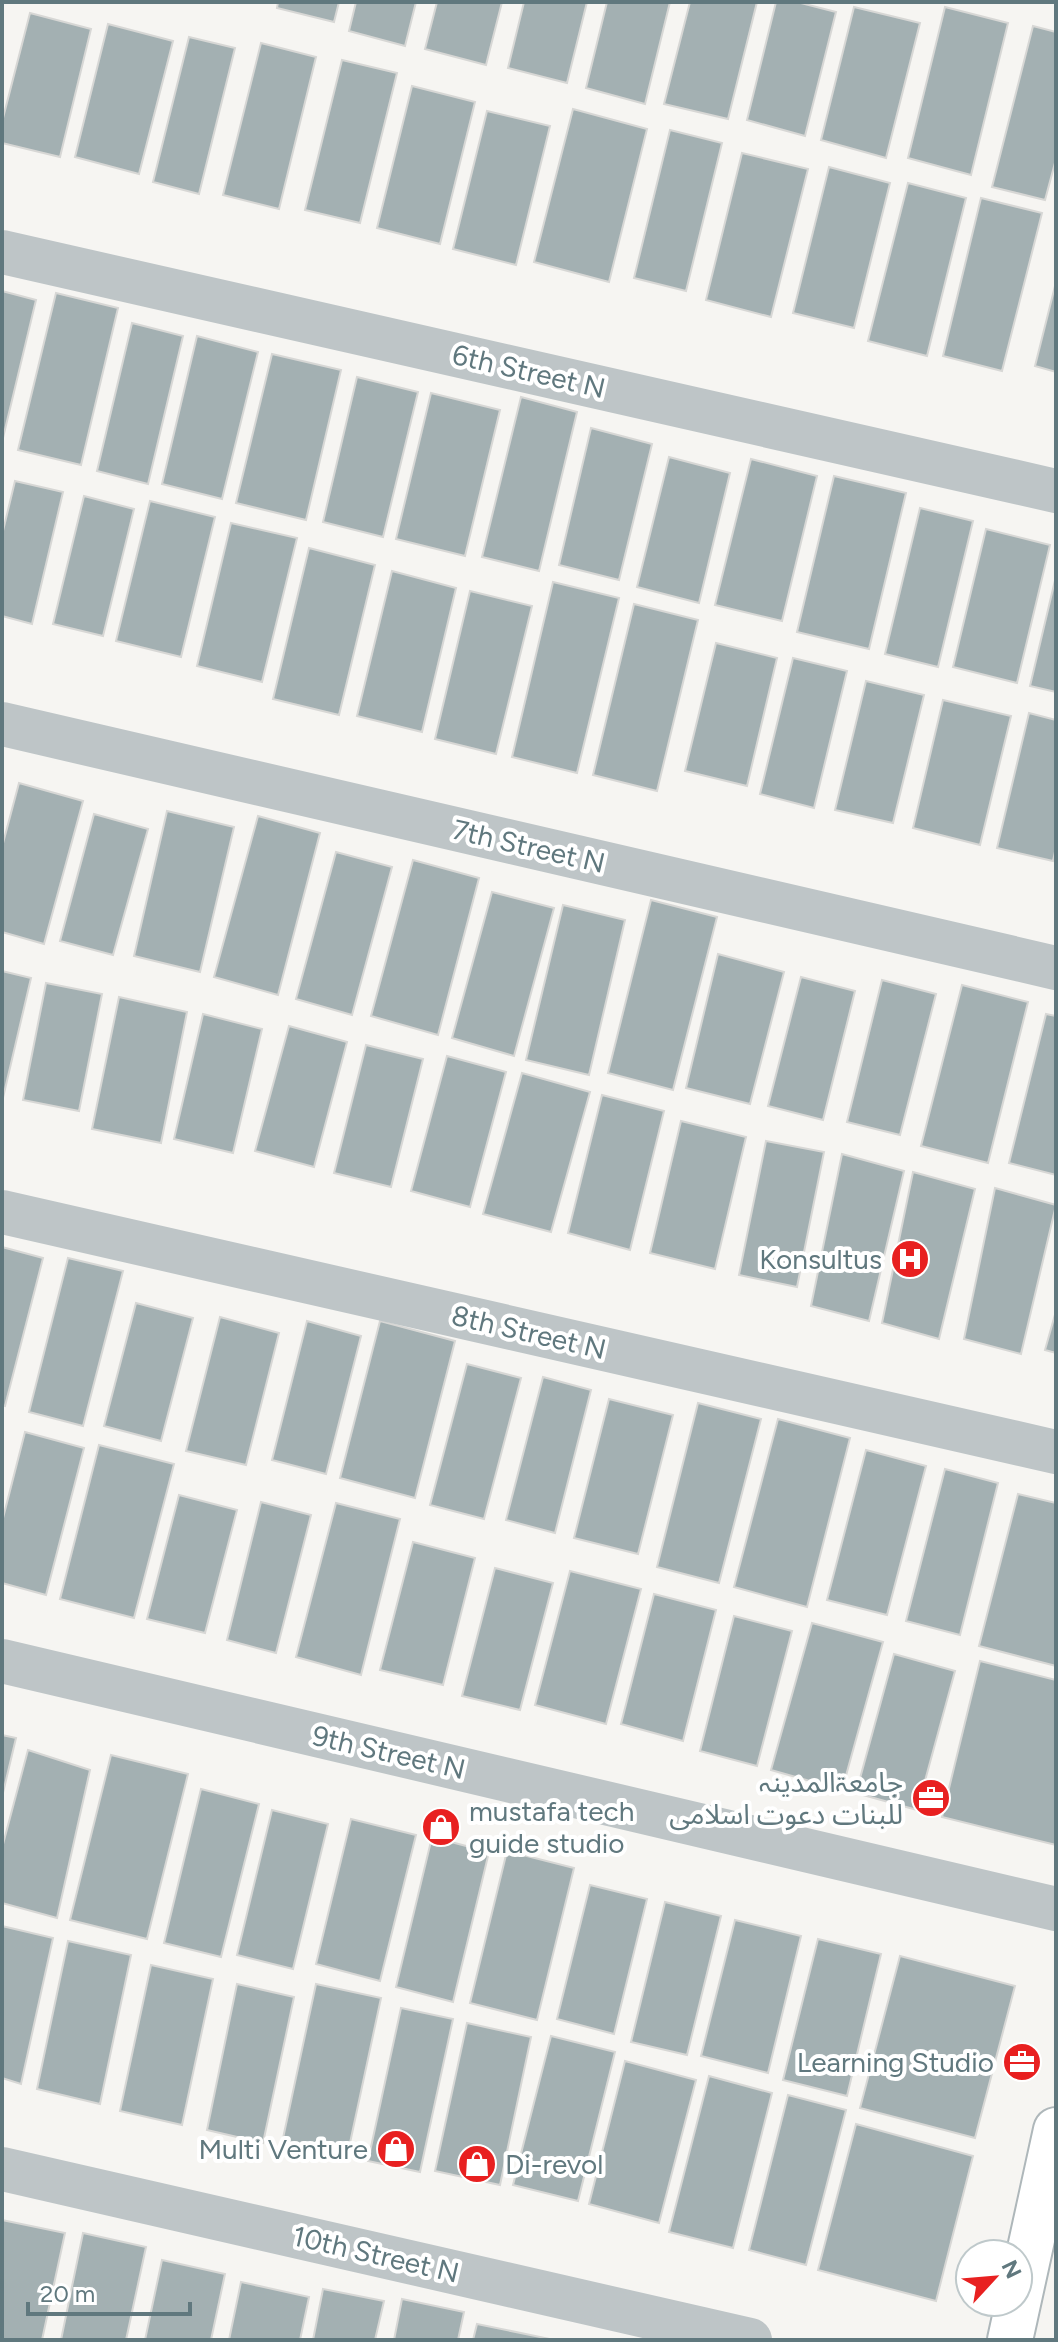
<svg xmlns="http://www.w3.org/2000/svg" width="1058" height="2342" font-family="Figtree,'Noto Sans Arabic',sans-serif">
<rect width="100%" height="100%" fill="#f6f5f2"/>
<!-- building -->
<g fill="#a3b0b2" stroke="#d7d7d5" stroke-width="2">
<path d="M278,2H339L334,22L277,8Z"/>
<path d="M356,2H416L405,46L349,31Z"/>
<path d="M437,2H502L486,65L425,49Z"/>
<path d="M524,2H587L567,83L508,68Z"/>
<path d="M607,2H670L645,104L586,88Z"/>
<path d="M690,2H757L728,119L664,104Z"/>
<path d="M776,2H797L836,12L805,136L747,120Z"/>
<path d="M854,7L920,23L886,158L821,140Z"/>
<path d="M945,7L1008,23L971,175L908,158Z"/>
<path d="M30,13L91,29L60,157L2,143V122Z"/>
<path d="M108,24L173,41L139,174L75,157Z"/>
<path d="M1033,26L1056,32V159L1045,200L992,187Z"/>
<path d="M189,37L235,48L199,194L153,182Z"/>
<path d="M261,43L316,57L279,209L223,195Z"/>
<path d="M342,60L397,73L360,223L305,210Z"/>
<path d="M412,86L475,102L440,244L377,228Z"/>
<path d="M573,109L647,129L609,282L534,262Z"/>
<path d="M487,111L550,126L516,265L453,249Z"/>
<path d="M670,130L722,143L686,291L634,278Z"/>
<path d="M742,153L808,169L771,317L706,300Z"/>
<path d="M829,167L890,183L854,328L793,313Z"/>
<path d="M908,183L966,198L927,356L868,341Z"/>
<path d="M981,198L1042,213L1002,371L943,356Z"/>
<path d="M1056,282V372L1035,366Z"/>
<path d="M2,291L36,300L2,442Z"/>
<path d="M56,293L118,308L81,465L18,450Z"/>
<path d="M132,323L183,336L148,484L97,471Z"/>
<path d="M197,336L258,352L222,499L162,484Z"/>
<path d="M272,354L341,370L306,520L236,503Z"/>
<path d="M357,377L418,392L383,537L323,522Z"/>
<path d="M431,393L500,410L465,556L396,539Z"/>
<path d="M521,397L577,412L539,571L482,557Z"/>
<path d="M591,428L652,444L619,580L559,565Z"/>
<path d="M669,457L730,473L699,603L637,587Z"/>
<path d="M751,459L817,476L782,621L715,605Z"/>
<path d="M834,476L906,493L869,649L797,632Z"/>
<path d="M15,481L63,492L32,624L2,616V535Z"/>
<path d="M84,496L134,509L103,636L53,624Z"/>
<path d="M150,501L215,517L181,657L116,641Z"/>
<path d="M920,508L973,521L938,667L885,654Z"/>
<path d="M231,523L297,538L262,682L197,666Z"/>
<path d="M986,529L1050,545L1017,683L953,667Z"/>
<path d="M309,548L375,565L339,715L273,699Z"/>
<path d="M392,571L456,588L422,732L357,716Z"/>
<path d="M1056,576V692L1030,686Z"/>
<path d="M553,582L619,598L577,773L512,757Z"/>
<path d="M470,591L532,606L496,754L435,739Z"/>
<path d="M634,604L698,620L657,791L593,775Z"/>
<path d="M716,643L777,658L747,786L685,771Z"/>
<path d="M793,658L847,671L814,808L760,794Z"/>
<path d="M866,681L924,695L893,823L835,810Z"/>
<path d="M943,700L1011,716L980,845L913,828Z"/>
<path d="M1029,713L1056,720V847L1053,861L997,848Z"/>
<path d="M19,783L83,801L44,944L2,932V847Z"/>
<path d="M167,811L234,827L200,972L134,956Z"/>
<path d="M94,814L148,829L113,955L60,941Z"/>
<path d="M258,816L320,833L278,995L214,977Z"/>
<path d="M336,852L392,867L352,1015L296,999Z"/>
<path d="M413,860L479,878L438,1035L371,1016Z"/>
<path d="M492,892L554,908L514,1056L452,1038Z"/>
<path d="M651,900L717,917L673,1090L608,1073Z"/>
<path d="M563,905L625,920L589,1075L526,1060Z"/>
<path d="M718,954L784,972L750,1104L686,1088Z"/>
<path d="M2,971L31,978L2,1102Z"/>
<path d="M801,977L855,991L823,1120L768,1106Z"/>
<path d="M882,980L936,994L900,1135L847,1122Z"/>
<path d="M46,983L102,994L79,1111L23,1100Z"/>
<path d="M962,985L1028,1002L988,1163L921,1146Z"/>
<path d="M119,997L187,1012L161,1143L92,1129Z"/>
<path d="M203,1014L262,1029L233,1153L174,1139Z"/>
<path d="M1046,1014L1056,1016V1175L1009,1163Z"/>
<path d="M289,1026L347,1042L314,1167L255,1151Z"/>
<path d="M366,1045L423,1059L391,1187L334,1173Z"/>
<path d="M447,1056L506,1072L470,1207L411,1191Z"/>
<path d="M522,1073L590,1092L551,1232L483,1214Z"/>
<path d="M602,1095L664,1111L630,1250L568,1233Z"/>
<path d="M681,1121L746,1137L715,1269L650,1253Z"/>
<path d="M766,1141L824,1152L797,1287L739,1275Z"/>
<path d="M842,1154L904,1171L869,1321L811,1306Z"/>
<path d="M913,1172L975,1189L939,1339L882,1323Z"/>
<path d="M995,1188L1056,1205L1021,1354L964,1339Z"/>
<path d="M2,1247L43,1258L5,1406L2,1405Z"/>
<path d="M68,1258L123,1271L83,1426L29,1412Z"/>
<path d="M136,1303L193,1318L161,1441L104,1426Z"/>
<path d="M1056,1311V1353L1045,1350Z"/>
<path d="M220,1317L279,1333L246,1465L186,1451Z"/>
<path d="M307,1321L361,1336L326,1474L272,1460Z"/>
<path d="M380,1321L455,1341L415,1498L340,1478Z"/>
<path d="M467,1364L521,1378L484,1519L430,1505Z"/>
<path d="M543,1377L591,1390L555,1533L506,1520Z"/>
<path d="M609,1399L673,1415L638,1554L574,1538Z"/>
<path d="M698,1403L761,1419L719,1583L657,1567Z"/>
<path d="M778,1419L850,1438L807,1607L734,1587Z"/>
<path d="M25,1432L84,1448L46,1595L2,1583V1522Z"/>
<path d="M99,1445L174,1464L134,1618L60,1599Z"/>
<path d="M866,1450L926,1466L887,1615L827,1600Z"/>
<path d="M945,1469L998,1483L960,1635L906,1621Z"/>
<path d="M1018,1494L1056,1503V1666L979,1646Z"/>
<path d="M179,1495L237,1510L205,1633L147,1619Z"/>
<path d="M261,1502L311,1515L276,1653L227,1640Z"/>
<path d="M336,1503L400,1519L361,1675L296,1657Z"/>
<path d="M413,1542L475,1558L443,1685L380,1670Z"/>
<path d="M495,1568L553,1583L520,1710L462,1696Z"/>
<path d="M570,1571L641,1589L606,1724L535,1705Z"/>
<path d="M654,1594L716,1610L683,1741L621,1724Z"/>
<path d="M734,1616L792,1631L757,1766L700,1751Z"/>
<path d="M812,1623L883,1642L842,1790L771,1770Z"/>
<path d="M894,1654L955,1671L917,1810L856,1793Z"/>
<path d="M980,1661L1056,1680V1845L942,1817Z"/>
<path d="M2,1735L16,1738L2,1797Z"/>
<path d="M28,1750L90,1770L57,1918L2,1903V1848Z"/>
<path d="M111,1755L188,1774L147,1939L70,1920Z"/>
<path d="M201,1789L259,1804L221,1957L164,1943Z"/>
<path d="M272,1810L328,1824L293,1969L237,1955Z"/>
<path d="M351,1819L416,1835L380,1981L316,1964Z"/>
<path d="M432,1837L489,1852L453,2002L396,1987Z"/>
<path d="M507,1851L574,1868L537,2020L470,2003Z"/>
<path d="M590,1885L647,1899L614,2034L557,2019Z"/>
<path d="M665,1902L721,1916L687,2055L631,2042Z"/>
<path d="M735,1920L801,1936L768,2073L701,2056Z"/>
<path d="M2,1926L53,1938L21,2084L2,2078Z"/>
<path d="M818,1939L881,1954L847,2096L783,2080Z"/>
<path d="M68,1941L131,1955L100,2104L37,2089Z"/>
<path d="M900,1956L1015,1986L975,2138L860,2108Z"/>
<path d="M151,1965L213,1979L182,2125L120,2111Z"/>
<path d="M237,1984L294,1997L263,2143L207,2130Z"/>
<path d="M316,1984L381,1998L347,2157L282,2143Z"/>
<path d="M401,2008L453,2019L420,2172L368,2161Z"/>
<path d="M467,2023L531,2037L500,2185L435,2171Z"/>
<path d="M551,2036L615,2052L578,2201L513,2185Z"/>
<path d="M625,2061L696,2080L659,2223L589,2204Z"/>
<path d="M709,2076L772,2093L733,2248L669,2232Z"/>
<path d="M788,2095L846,2110L806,2265L749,2250Z"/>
<path d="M856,2124L973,2156L936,2301L818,2270Z"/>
<path d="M2,2220L65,2233L42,2340H2Z"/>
<path d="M83,2233L146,2247L126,2340H61Z"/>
<path d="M162,2260L225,2274L211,2340H145Z"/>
<path d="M241,2282L309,2297L300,2340H229Z"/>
<path d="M323,2289L384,2301L375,2340H313Z"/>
<path d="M402,2299L464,2312L458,2340H394Z"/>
<path d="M477,2324L550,2339L549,2340H473Z"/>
</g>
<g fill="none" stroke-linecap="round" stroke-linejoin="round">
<defs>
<path id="secondary" d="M1010,2340L1056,2130"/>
</defs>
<!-- secondary casing -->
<use href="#secondary" stroke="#aeb7ba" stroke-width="48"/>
<!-- minor -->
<g stroke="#bec5c7" stroke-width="44">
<path d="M2,252L1056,491"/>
<path d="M2,724L1056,968"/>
<path d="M2,1212L1056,1452"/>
<path d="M2,1661L1056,1909"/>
<path d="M2,2169L750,2340"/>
</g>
<!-- secondary -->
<use href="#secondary" stroke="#fff" stroke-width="44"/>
</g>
<!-- icons -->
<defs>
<symbol id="hospital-disc" viewBox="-11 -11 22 22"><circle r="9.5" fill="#e82020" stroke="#fff"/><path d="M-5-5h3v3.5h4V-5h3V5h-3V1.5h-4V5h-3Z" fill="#fff"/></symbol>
<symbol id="office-disc" viewBox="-11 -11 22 22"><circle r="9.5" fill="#e82020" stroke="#fff"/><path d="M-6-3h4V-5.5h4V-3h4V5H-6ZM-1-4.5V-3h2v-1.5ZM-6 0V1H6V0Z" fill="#fff"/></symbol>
<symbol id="shop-disc" viewBox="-11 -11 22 22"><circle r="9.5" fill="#e82020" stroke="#fff"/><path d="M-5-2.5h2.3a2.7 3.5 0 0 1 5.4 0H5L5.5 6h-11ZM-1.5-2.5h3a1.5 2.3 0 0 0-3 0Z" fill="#fff"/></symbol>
</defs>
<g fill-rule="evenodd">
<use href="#hospital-disc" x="888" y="1237" width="44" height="44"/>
<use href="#office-disc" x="909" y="1776" width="44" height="44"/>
<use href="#shop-disc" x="419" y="1805" width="44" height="44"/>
<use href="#office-disc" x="1000" y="2040" width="44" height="44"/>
<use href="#shop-disc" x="374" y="2127" width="44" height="44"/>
<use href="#shop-disc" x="455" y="2142" width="44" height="44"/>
</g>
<g text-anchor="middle" stroke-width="8" stroke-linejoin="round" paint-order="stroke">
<!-- street labels -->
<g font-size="28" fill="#60787e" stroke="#fff">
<text transform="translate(529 371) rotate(13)" y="10">6th Street N</text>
<text transform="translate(529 846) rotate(13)" y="10">7th Street N</text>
<text transform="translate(529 1332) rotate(13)" y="10">8th Street N</text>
<text transform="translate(389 1752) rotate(13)" y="10">9th Street N</text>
<text transform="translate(376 2254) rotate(13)" y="10">10th Street N</text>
</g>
<!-- poi labels -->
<g font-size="28" fill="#60787e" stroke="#fff" text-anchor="end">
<text x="882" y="1269">Konsultus</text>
<text x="903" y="1792">جامعۃالمدینہ<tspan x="903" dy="32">للبنات دعوت اسلامی</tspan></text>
<text x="469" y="1821" text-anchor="start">mustafa tech<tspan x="469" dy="32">guide studio</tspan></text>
<text x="994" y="2072">Learning Studio</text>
<text x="368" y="2159">Multi Venture</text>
<text x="505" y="2174" text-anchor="start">Di-revol</text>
</g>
</g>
<!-- border -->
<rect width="1058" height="2342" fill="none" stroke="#60787e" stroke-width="8"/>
<!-- north arrow -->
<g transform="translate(994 2278) rotate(64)"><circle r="38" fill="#ffffff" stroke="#bfc9cb" stroke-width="2"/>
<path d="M0-6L14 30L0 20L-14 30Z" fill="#e82020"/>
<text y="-12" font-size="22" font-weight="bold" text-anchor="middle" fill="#60787e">N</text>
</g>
<!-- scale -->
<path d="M28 2302v12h162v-12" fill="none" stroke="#60787e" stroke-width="4"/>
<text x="40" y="2302" font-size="24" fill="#60787e" stroke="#ffffff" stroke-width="6" paint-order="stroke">20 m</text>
</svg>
